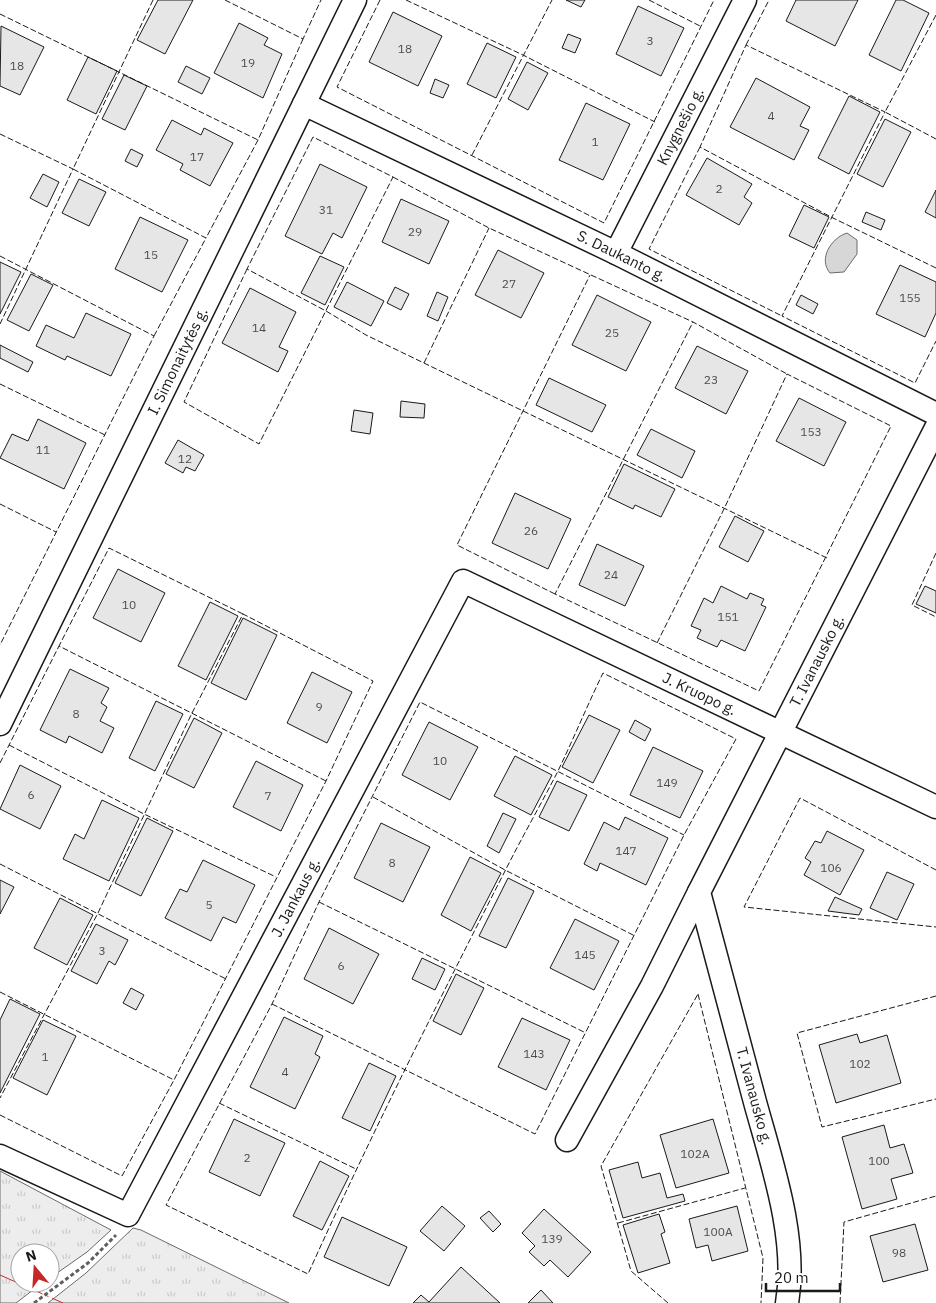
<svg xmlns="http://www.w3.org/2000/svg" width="936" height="1303" font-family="'IBM Plex Sans',sans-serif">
<defs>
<pattern id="grass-tufts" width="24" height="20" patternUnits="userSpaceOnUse" patternTransform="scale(1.25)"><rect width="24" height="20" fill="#ededed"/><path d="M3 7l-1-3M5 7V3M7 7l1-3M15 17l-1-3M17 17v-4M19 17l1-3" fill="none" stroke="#cbcbcb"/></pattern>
</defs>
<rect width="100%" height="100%" fill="#fff"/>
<!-- grass -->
<g fill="url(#grass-tufts)" stroke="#6a6a6a">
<path d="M0,1171L111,1230L87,1252L50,1278V1253H20V1283H42L16,1303H0Z"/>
<path d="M133,1228L141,1230L289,1303H48L86,1273Z"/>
</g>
<!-- water -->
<path fill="#d7d7d7" stroke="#6a6a6a" d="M847,233L857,240V254L844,272L830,273C818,259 831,238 847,233Z"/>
<!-- building -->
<g fill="#e6e6e6" stroke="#1a1a1a">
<path d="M158,0H193L165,54L137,40Z"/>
<path d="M566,0H585L581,7Z"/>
<path d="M796,0H858L835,46L786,21Z"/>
<path d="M896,0H903L929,13L901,71L869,55Z"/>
<path d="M638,6L684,28L661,76L616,54Z"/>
<path d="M393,12L442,36L418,86L369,62Z"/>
<path d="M239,23L268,38L264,45L282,54L263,98L214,73Z"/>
<path d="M1,26L44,47L20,95L0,86Z"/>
<path d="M568,34L581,39L575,53L562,48Z"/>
<path d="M487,43L516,57L496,98L467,84Z"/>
<path d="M88,57L117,71L96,114L67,100Z"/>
<path d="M527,62L548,73L528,110L508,99Z"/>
<path d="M186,66L210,78L202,94L178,82Z"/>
<path d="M124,75L147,86L125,130L102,119Z"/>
<path d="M756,78L810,107L800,126L809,130L794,160L730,127Z"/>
<path d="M435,79L449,85L443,98L430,93Z"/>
<path d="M849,96L880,112L849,174L818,158Z"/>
<path d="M586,103L630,124L603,180L559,160Z"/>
<path d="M885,119L911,132L883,187L857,174Z"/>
<path d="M172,120L201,135L204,128L233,143L210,186L180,170L183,164L156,150Z"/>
<path d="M131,149L143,155L137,167L125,161Z"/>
<path d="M707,158L752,184L744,197L752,203L739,225L686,195Z"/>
<path d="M320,164L367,187L342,238L333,233L322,254L285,236Z"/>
<path d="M43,174L59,182L47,207L30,198Z"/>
<path d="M79,179L106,192L89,226L62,213Z"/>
<path d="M936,190V218L925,212Z"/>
<path d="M401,199L449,221L429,264L382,242Z"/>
<path d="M804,205L829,217L814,248L789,236Z"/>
<path d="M866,212L885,220L881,230L862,222Z"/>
<path d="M140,217L188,240L162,292L115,269Z"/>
<path d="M498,250L544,273L521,318L475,295Z"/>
<path d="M320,256L344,267L325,305L301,293Z"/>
<path d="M0,262L21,272L0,314Z"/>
<path d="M900,265L936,282V313L925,337L876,314Z"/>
<path d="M31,274L53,285L29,331L7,320Z"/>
<path d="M347,282L384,301L371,326L334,307Z"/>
<path d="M395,287L409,294L401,310L387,303Z"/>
<path d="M250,288L296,312L279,347L288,351L278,372L222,343Z"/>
<path d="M437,292L448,297L438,321L427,316Z"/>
<path d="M597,295L651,322L626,371L572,345Z"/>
<path d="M801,295L818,304L813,314L796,305Z"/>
<path d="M86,313L131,334L111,376L67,356L65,360L36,346L46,325L74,338Z"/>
<path d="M0,345L33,362L28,372L0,358Z"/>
<path d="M697,346L748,371L726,414L675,388Z"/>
<path d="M549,378L606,405L592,432L536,405Z"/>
<path d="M799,398L846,422L824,466L776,441Z"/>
<path d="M401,401L425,404L424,418L400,417Z"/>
<path d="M354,410L373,413L370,434L351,431Z"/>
<path d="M38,419L86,443L64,489L0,458L12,434L28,441Z"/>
<path d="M651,429L695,451L682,478L637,455Z"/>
<path d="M178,440L204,455L195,471L186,467L183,473L165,463Z"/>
<path d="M624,464L675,489L661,517L635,505L633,509L608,497Z"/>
<path d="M515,493L571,519L548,569L492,543Z"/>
<path d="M735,516L764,531L748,562L719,547Z"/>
<path d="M597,544L644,566L625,606L579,585Z"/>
<path d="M118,569L165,593L141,642L93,618Z"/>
<path d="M721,586L747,599L750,593L764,599L761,605L766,607L745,651L721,640L717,647L697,638L701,630L691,626L704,598L713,603Z"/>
<path d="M925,586L936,591V613L916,604Z"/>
<path d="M210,602L238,616L206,680L178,666Z"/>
<path d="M243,618L277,635L246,700L211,683Z"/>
<path d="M70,669L109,688L101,703L107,707L100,721L114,728L102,753L69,736L66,743L40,730Z"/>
<path d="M312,672L352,692L327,743L287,723Z"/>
<path d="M156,701L183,714L155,771L129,758Z"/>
<path d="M589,715L620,730L593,783L562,767Z"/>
<path d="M194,718L222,733L194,788L166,774Z"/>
<path d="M635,720L651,729L645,741L629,732Z"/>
<path d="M429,722L478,747L450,800L402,775Z"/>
<path d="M653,747L703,771L680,818L630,795Z"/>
<path d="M515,756L552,775L531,815L494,796Z"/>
<path d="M256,761L303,785L281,831L233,807Z"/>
<path d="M20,765L61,786L40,829L0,809Z"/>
<path d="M557,781L587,795L569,831L539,817Z"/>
<path d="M102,800L139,818L109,881L63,859L75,834L84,839Z"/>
<path d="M503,813L516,819L499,853L487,846Z"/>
<path d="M625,817L668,838L646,885L600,863L597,871L584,864L604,822L619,830Z"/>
<path d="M147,818L173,831L141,896L115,883Z"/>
<path d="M381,823L430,847L403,902L354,878Z"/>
<path d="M827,831L864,850L840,895L804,875L811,862L805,858L815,841L821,843Z"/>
<path d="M470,857L501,873L471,931L441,915Z"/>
<path d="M203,860L255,885L236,923L223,917L211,941L165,918L180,889L187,892Z"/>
<path d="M887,872L914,884L897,920L870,908Z"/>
<path d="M508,878L534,891L506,948L479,936Z"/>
<path d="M0,880L14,887L0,914Z"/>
<path d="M835,897L862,909L859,915L828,911Z"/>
<path d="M60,898L93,915L67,965L34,948Z"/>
<path d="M575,919L619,941L594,990L550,968Z"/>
<path d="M96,924L128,940L115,965L109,961L97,984L71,971Z"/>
<path d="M329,928L379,954L353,1004L304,979Z"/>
<path d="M422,958L445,969L435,990L412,979Z"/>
<path d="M456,974L484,988L461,1035L433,1021Z"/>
<path d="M131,988L144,995L136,1010L123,1003Z"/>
<path d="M10,999L40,1014L0,1093V1020Z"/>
<path d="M284,1017L323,1036L315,1054L320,1057L295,1109L250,1087Z"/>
<path d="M522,1018L570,1040L546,1090L498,1067Z"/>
<path d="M43,1020L76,1036L47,1095L13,1078Z"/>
<path d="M857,1034L860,1043L887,1035L901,1083L836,1103L819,1045Z"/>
<path d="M369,1063L396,1076L370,1131L342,1118Z"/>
<path d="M234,1119L285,1143L260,1196L209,1172Z"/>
<path d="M713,1119L729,1173L676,1188L660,1135Z"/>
<path d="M884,1125L890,1148L904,1144L913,1173L891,1179L897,1199L862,1209L842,1137Z"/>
<path d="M320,1161L349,1176L322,1230L293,1216Z"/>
<path d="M638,1162L642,1178L660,1173L667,1198L683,1194L685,1201L623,1218L609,1170Z"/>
<path d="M442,1206L465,1226L444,1251L420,1231Z"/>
<path d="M737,1206L748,1251L712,1261L708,1245L696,1248L689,1219Z"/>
<path d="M544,1209L591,1252L568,1277L550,1260L544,1266L529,1252L535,1246L522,1233Z"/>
<path d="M489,1211L501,1224L493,1232L480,1218Z"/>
<path d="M659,1214L665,1232L661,1234L670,1263L638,1273L623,1225Z"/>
<path d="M342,1217L407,1247L389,1286L324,1257Z"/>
<path d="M915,1224L928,1270L883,1282L870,1236Z"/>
<path d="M461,1267L500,1303H413L421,1295L429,1302Z"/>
<path d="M541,1290L553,1303H528Z"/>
</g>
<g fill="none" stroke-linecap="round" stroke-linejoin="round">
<defs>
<g id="street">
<path id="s1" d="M304,104L616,253L936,414"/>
<path id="s2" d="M616,253L745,0"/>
<path id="s3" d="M0,724L355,0"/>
<path d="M567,1140L652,986L699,892"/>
<path id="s4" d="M0,1156L128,1215L463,581L936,807"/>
<path id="s5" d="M787,1303C798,1239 772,1164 755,1102C737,1032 718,962 699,892L936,428"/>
</g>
</defs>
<!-- street casing -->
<use href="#street" stroke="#1a1a1a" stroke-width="25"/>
<!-- path -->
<path stroke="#5f5f5f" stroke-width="3" stroke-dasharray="4 2.5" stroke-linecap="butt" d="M34,1303L88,1263L116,1235"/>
<!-- street -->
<use href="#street" stroke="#fff" stroke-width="22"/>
<!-- fence -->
<g stroke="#1a1a1a" stroke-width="1" stroke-dasharray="6 2.5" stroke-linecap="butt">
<path d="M153,0L73,169L206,238L258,140L303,39"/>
<path d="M225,0L303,39L321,0"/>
<path d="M380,0L337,87L604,223L714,0"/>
<path d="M406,0L523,55L655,122"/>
<path d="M649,0L700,26"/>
<path d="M0,14L258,140"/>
<path d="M936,15L885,112L936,139"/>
<path d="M746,45L769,0"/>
<path d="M0,134L73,169L0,324"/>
<path d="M700,147L649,249L782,316"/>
<path d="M472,155L552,0"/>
<path d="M393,177L489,228L693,322L787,374"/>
<path d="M0,256L154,336L0,645"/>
<path d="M936,268L831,217L700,147L746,45L885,112L782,316L915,383L936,341"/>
<path d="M247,269L184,402L259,444L393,177L313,137L247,269L326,311L366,335L827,558"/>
<path d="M154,336L206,238"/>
<path d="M424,363L489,228"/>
<path d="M0,384L105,435"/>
<path d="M0,504L56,532"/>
<path d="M936,553L912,605L936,617"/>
<path d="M555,594L457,545L590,275"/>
<path d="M243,614L109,548L59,646L326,781"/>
<path d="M657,643L724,509L787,374L891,426L759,691L555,594L693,322"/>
<path d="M9,745L144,814L276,877"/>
<path d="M0,763L59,646"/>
<path d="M373,797L505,870L635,936"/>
<path d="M0,864L226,979"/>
<path d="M936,870L800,798L744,907L936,927"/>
<path d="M319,902L586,1033"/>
<path d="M0,992L174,1080L326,781L373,681L243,614L191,715L98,913L0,1098"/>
<path d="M698,994L763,1258L761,1303"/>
<path d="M936,996L797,1033L822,1127L936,1099"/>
<path d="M272,1004L535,1134L684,835L736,739L603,673C587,706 573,740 557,773C540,806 521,839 504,873C436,1006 369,1139 308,1274L166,1205L272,1004L319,902L420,702L684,835"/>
<path d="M219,1103L356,1169"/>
<path d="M0,1115L122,1176L174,1080"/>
<path d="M618,1223L745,1188"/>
<path d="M668,1303L631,1271L601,1166L698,994"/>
<path d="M840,1303L844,1222L936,1196"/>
</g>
<!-- power -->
<path stroke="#c62828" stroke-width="1" stroke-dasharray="18 4 2.5 4" stroke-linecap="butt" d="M0,1275L63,1303"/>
</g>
<g text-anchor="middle" stroke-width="4" stroke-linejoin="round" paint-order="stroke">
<!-- number labels -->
<g font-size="12" fill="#4d4d4d">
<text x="650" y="45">3</text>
<text x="405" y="53">18</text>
<text x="248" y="67">19</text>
<text x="17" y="70">18</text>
<text x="771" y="120">4</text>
<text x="595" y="146">1</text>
<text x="197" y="161">17</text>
<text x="719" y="193">2</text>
<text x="326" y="214">31</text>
<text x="415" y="236">29</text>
<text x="151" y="259">15</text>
<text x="509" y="288">27</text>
<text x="910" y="302">155</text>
<text x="259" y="332">14</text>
<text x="612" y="337">25</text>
<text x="711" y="384">23</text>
<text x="811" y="436">153</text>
<text x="43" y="454">11</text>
<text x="185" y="463">12</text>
<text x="531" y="535">26</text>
<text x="611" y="579">24</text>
<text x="129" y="609">10</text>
<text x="728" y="621">151</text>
<text x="319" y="711">9</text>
<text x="76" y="718">8</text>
<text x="440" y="765">10</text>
<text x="667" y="787">149</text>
<text x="31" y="799">6</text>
<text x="268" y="800">7</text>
<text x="626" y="855">147</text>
<text x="392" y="867">8</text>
<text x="831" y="872">106</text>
<text x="209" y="909">5</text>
<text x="102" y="955">3</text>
<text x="585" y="959">145</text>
<text x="341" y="970">6</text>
<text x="534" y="1058">143</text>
<text x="45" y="1061">1</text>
<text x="860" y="1068">102</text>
<text x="285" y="1076">4</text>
<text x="695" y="1158">102A</text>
<text x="247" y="1162">2</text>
<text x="879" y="1165">100</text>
<text x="718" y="1236">100A</text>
<text x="552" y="1243">139</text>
<text x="899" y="1257">98</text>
</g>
<!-- street labels -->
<g font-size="15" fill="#1a1a1a" stroke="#fff">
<text dy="5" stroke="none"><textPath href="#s2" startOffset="142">Knygnešio g.</textPath></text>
<text dy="5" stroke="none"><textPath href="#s1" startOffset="352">S. Daukanto g.</textPath></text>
<text dy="5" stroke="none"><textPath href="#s3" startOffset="404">I. Simonaitytės g.</textPath></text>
<text dy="5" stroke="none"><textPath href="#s5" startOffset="682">T. Ivanausko g.</textPath></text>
<text dy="5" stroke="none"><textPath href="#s4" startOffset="1120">J. Kruopo g.</textPath></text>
<text dy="5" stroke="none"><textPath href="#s4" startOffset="500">J. Jankaus g.</textPath></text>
<text transform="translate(754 1096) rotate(75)" y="5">T. Ivanausko g.</text>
</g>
</g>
<!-- north arrow -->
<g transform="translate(35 1268) rotate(342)"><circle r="24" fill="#ffffff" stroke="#a3a3a3"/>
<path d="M0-4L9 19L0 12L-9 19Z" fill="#c62828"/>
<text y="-8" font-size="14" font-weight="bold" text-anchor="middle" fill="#1a1a1a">N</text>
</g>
<!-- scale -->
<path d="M766 1283v8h74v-8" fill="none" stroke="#1a1a1a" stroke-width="2.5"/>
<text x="774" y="1283" font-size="15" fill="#1a1a1a" stroke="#ffffff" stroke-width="4" paint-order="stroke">20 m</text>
</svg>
